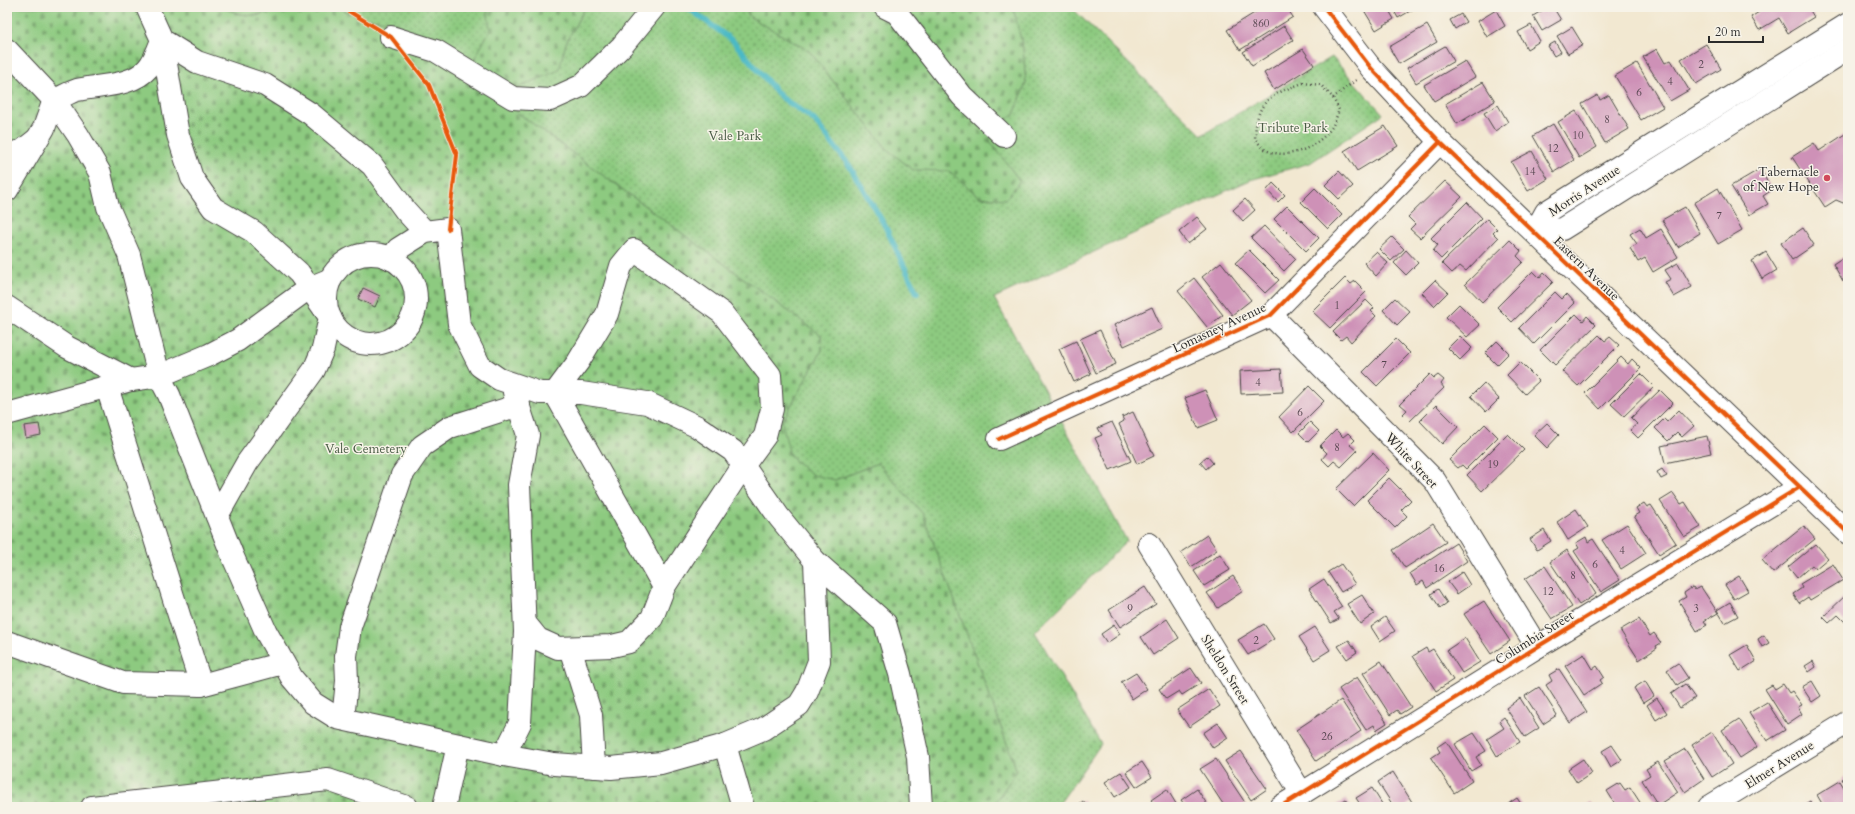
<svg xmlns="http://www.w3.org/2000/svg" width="1855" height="814" font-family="Cardo,serif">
<defs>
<pattern id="cemetery-stones" width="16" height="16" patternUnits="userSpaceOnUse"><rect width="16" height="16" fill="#8dca80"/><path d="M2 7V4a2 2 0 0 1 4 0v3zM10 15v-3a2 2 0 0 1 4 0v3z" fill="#73a469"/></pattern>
<pattern id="park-dots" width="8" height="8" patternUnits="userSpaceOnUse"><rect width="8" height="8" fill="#8dca80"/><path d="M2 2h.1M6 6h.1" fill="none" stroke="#73a469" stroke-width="1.8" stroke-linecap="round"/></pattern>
</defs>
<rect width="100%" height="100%" fill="#f7f3e8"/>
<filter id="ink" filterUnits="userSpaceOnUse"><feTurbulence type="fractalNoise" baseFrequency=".025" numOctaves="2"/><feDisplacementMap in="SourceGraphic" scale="8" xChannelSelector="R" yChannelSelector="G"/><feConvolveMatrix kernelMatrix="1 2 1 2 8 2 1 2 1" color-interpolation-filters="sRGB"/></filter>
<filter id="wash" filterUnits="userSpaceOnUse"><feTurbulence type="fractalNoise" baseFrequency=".012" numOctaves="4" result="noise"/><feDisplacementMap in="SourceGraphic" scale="16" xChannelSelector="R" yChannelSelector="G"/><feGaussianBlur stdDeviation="0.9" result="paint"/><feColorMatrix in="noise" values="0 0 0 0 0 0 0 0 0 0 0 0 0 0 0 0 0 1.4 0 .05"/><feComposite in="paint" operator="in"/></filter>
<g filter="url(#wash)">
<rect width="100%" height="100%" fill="#f2e8d1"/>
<!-- cemetery -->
<g fill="url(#cemetery-stones)" stroke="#5c7a56">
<path d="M7,7H222L239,14L257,16L279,7H336L364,18L394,22L821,335L822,350L782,422L835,480L878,463L923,514L1017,771L992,807H7Z"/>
<path d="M487,7H585L566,43L560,70L504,94L471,65L490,30Z"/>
<path d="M743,7H1013L1023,48L1026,83L1014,115L991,128L990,141L1020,181L1006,199L979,197L949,171L913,170L888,150L809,51L750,17Z"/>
</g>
<!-- park -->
<g fill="url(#park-dots)" stroke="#5c7a56">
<path d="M222,7H279C253,18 249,18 222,7Z"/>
<path d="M336,7H487L490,30L471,65L504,94L559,70L566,43L585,7H743L750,17L809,51L888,150L913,170L949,171L979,197L1006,199L1020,181L990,141L991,128L1014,115L1026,83L1023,48L1013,7H1071L1202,135L1332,57L1383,114L1310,163L1250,180L994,298L1127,541L1035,632L1101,744L1057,807H992L1017,771L923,514L878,463L835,480L813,475L790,456L782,422L822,350L821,335L394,22L364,18Z"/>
</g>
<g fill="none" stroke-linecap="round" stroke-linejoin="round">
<!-- stream -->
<path stroke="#4bb9c5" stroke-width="5.5" d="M687,7L733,41L781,97L814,120L849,165L885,226L917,293"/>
</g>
<g id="blocks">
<!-- building -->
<g fill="#ce91b7">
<path d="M1264,7H1286L1293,17L1240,50L1227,30Z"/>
<path d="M1362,7H1387L1394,19L1376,30Z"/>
<path d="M1392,7H1417L1398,18Z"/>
<path d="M1530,7H1540L1533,11Z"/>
<path d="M1548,7H1553L1561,20L1542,31L1533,16Z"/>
<path d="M1767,7H1808L1814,17L1788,33L1779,18L1759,30L1751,17Z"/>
<path d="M1496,10L1505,26L1487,37L1478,21Z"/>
<path d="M1461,14L1466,22L1455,29L1450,20Z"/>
<path d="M1427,25L1437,42L1399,64L1389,47Z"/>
<path d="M1531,25L1540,41L1527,49L1518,32Z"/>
<path d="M1284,26L1293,40L1252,66L1243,52Z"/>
<path d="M1572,27L1583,45L1568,54L1557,36Z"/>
<path d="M1555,42L1561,52L1554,56L1548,46Z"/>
<path d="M1706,44L1721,69L1696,84L1681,59Z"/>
<path d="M1445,46L1454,61L1416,83L1407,68Z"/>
<path d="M1303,49L1314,65L1274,90L1264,73Z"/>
<path d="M1657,49L1665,63L1671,60L1689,90L1670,101L1643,57Z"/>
<path d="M1465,61L1475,77L1434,101L1424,85Z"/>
<path d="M1637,63L1663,107L1641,120L1615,76Z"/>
<path d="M1483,82L1495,101L1457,124L1445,104Z"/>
<path d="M1598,95L1600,100L1609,95L1629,129L1605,143L1582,104Z"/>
<path d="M1498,105L1508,122L1495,131L1484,113Z"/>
<path d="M1576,111L1597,147L1579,158L1558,122Z"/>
<path d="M1553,124L1574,160L1554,172L1533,136Z"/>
<path d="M1385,126L1398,146L1357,171L1344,151Z"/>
<path d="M1848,132V205L1836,200L1825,207L1792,157L1814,143L1819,151Z"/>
<path d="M1532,151L1548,179L1528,191L1511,162Z"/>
<path d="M1760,169L1772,190L1763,196L1768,204L1749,215L1731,186Z"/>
<path d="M1339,171L1353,186L1339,199L1325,185Z"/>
<path d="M1445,181L1462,197L1420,238L1410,229L1415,224L1408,217Z"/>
<path d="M1273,183L1285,195L1278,202L1267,190Z"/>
<path d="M1315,188L1342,215L1328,229L1301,202Z"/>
<path d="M1718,188L1742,230L1718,244L1694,203Z"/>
<path d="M1245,199L1255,210L1243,221L1233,210Z"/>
<path d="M1467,202L1482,218L1441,259L1433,251L1438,245L1431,238Z"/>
<path d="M1287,206L1319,238L1306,251L1274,219Z"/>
<path d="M1685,207L1700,233L1678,247L1662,220Z"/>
<path d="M1197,217L1207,229L1188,244L1179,232Z"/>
<path d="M1487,219L1497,229L1493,233L1498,238L1466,271L1460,266L1452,273L1442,263Z"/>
<path d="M1264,226L1296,259L1284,271L1251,238Z"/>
<path d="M1640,228L1646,238L1661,229L1678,257L1653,272L1645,258L1638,262L1630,248L1637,244L1630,234Z"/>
<path d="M1803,228L1814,245L1792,260L1781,243Z"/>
<path d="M1392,237L1404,249L1391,261L1379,249Z"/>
<path d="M1510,240L1521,251L1517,256L1523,262L1482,302L1465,284Z"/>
<path d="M1249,250L1279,280L1265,293L1235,263Z"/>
<path d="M1406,250L1418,263L1406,275L1394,263Z"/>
<path d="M1376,252L1388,263L1376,276L1364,263Z"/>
<path d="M1766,252L1777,270L1762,279L1752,261Z"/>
<path d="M1845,256L1848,261V279L1843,281L1833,264Z"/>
<path d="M1221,262L1251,300L1232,315L1202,277Z"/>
<path d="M1678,263L1692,287L1674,297L1665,282L1671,279L1665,270Z"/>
<path d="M1533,271L1540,278L1544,273L1553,282L1512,322L1497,307Z"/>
<path d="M1194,278L1223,315L1207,327L1178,291Z"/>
<path d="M1345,278L1351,284L1355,281L1366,292L1330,328L1312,311Z"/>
<path d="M1435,280L1448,292L1434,306L1422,293Z"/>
<path d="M363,288L380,296L375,307L358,299Z"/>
<path d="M1555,292L1562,299L1567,294L1575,303L1534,344L1519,328Z"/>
<path d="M1395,298L1410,312L1397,325L1383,310Z"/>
<path d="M1366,300L1374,308L1371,311L1376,316L1351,342L1346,336L1341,340L1333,332Z"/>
<path d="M1459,304L1480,325L1467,337L1446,317Z"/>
<path d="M1152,307L1162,329L1124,346L1114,325Z"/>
<path d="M1576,314L1583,321L1587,316L1596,325L1555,365L1540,350Z"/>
<path d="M1100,330L1116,364L1096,373L1080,339Z"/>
<path d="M1599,335L1605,341L1610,337L1619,345L1578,386L1562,371Z"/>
<path d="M1460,336L1472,348L1460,360L1448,348Z"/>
<path d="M1396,339L1410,353L1377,386L1363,372Z"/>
<path d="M1076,341L1091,374L1074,382L1059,349Z"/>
<path d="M1497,341L1509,353L1497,365L1485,353Z"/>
<path d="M1621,357L1628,364L1632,359L1641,368L1600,409L1585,393Z"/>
<path d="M1520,362L1539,381L1525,394L1507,375Z"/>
<path d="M1281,369L1283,392L1241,394L1240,371Z"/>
<path d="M1430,374L1434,378L1438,375L1444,380L1441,384L1444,388L1410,421L1403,414L1407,410L1400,404Z"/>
<path d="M1641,374L1654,387L1624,416L1611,404Z"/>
<path d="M1484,383L1499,399L1486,412L1471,396Z"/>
<path d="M1309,386L1324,401L1293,432L1279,417Z"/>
<path d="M1205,390L1218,420L1198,428L1185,398Z"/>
<path d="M1660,390L1673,403L1638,438L1630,430L1637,424L1631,418Z"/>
<path d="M1436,405L1458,427L1442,444L1420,421Z"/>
<path d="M1679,410L1694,426L1682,437L1677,432L1668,441L1655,428L1664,419L1667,422Z"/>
<path d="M1133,412L1154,456L1137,464L1119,424L1124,421L1122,417Z"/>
<path d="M1112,422L1131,461L1110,470L1095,438L1102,435L1098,428Z"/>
<path d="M1310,422L1319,431L1308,442L1299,433Z"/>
<path d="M1547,423L1559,435L1547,448L1534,435Z"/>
<path d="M39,424L41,435L26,438L24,426Z"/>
<path d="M1485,424L1498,437L1466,469L1462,465L1458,468L1449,460Z"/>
<path d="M1336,430L1343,437L1348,433L1355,440L1350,445L1357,451L1341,467L1334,461L1329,466L1322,459L1327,453L1320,446Z"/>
<path d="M1848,430V438L1844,432Z"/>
<path d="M1508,434L1524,450L1482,491L1467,475Z"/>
<path d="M1707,436L1711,453L1665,463L1661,446Z"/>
<path d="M1373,453L1389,470L1353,506L1336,489Z"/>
<path d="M1207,456L1213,463L1206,469L1200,462Z"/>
<path d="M1662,469L1667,476L1661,479L1657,472Z"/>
<path d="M1389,478L1411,500L1401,510L1407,516L1395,528L1367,500Z"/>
<path d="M1673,493L1681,504L1685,502L1701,527L1684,537L1660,501Z"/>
<path d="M1644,503L1647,507L1651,505L1676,543L1659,554L1634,516L1639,513L1636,508Z"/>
<path d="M1576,509L1588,527L1568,540L1557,522Z"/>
<path d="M1433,523L1446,542L1405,568L1393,550Z"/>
<path d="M1627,524L1646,553L1621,569L1602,540Z"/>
<path d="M1804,526L1815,539L1773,573L1762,560Z"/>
<path d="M1544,530L1551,541L1537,550L1530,539Z"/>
<path d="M1207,535L1217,550L1191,567L1181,552Z"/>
<path d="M1586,537L1588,542L1593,539L1620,580L1601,592L1574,551L1579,548L1576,543Z"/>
<path d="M1456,543L1467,561L1427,588L1423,581L1417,585L1410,573Z"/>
<path d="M1816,544L1828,558L1815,569L1812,565L1797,578L1788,567Z"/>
<path d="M1567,550L1596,594L1579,605L1550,562Z"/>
<path d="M1220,554L1230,570L1204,586L1194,571Z"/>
<path d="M1341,564L1355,584L1341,592L1328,572Z"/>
<path d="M1833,564L1843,580L1810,600L1808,597L1799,603L1793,594L1802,588L1800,584Z"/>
<path d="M1545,566L1572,607L1552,619L1525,579Z"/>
<path d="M1462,572L1470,585L1457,594L1448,582Z"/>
<path d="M1233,576L1243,591L1218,608L1207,593Z"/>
<path d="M1739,576L1748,591L1734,599L1725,585Z"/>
<path d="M1324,579L1342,607L1334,612L1339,619L1331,623L1309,589Z"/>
<path d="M1145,587L1156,604L1120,627L1109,610Z"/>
<path d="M1693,587L1695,590L1701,587L1718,613L1704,621L1707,625L1697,631L1679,601L1686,597L1684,593Z"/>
<path d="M1438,589L1447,603L1440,608L1431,594Z"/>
<path d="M1848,593V621L1846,623L1838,615L1829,623L1823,617Z"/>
<path d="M1362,595L1374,614L1360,624L1347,604Z"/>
<path d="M1484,601L1510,641L1491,654L1464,614Z"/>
<path d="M1730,602L1738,616L1725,623L1717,610Z"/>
<path d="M1385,617L1395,631L1380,641L1371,627Z"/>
<path d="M1167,619L1179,638L1153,655L1141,637Z"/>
<path d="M1639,619L1650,636L1654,633L1661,643L1656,646L1657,648L1639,660L1620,630Z"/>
<path d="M1264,624L1274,639L1248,655L1238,640Z"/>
<path d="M1114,625L1120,634L1107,643L1101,634Z"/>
<path d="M1315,627L1330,650L1314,660L1299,637Z"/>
<path d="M1764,635L1769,643L1762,647L1758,639Z"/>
<path d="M1465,638L1480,662L1462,673L1447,650Z"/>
<path d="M1349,640L1357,652L1347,659L1338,646Z"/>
<path d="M1747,645L1756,661L1740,671L1730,655Z"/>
<path d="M1426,648L1428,652L1433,649L1453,680L1436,691L1413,656Z"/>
<path d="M1584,654L1593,669L1597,666L1604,677L1600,680L1602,683L1584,695L1565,666Z"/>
<path d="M1381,661L1411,707L1400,714L1397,710L1390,715L1363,673Z"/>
<path d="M1813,661L1816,667L1809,672L1805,666Z"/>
<path d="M1678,663L1688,678L1677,685L1667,670Z"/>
<path d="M1191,668L1201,683L1182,695L1179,691L1166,699L1159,689Z"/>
<path d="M1559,669L1587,712L1570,723L1546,685L1552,681L1549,675Z"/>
<path d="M1136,673L1147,689L1132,699L1121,682Z"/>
<path d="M1357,677L1387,723L1376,730L1374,725L1366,730L1339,689Z"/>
<path d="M1645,681L1654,696L1643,703L1634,688Z"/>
<path d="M1812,681L1821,696L1812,702L1802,687Z"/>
<path d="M1685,684L1695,698L1680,708L1671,694Z"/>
<path d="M1783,684L1789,693L1792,691L1802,705L1798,707L1802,714L1787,724L1765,689L1772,685L1775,689Z"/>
<path d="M1539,687L1557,715L1543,724L1525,696Z"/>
<path d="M1209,689L1220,706L1189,727L1177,710Z"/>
<path d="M1520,698L1539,728L1525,737L1506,708Z"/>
<path d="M1657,698L1667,713L1656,720L1647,705Z"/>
<path d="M1341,700L1361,731L1316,761L1296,730Z"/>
<path d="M1767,702L1785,730L1767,741L1749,713Z"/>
<path d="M1504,717L1520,742L1497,756L1487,739L1504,728L1499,721Z"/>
<path d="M1739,719L1757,747L1740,758L1722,730Z"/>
<path d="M1218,723L1228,738L1213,748L1203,733Z"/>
<path d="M1712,732L1732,764L1712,777L1692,745Z"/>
<path d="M1474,733L1486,751L1476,757L1481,765L1471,771L1455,744Z"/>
<path d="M1446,741L1472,781L1454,793L1431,758L1440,752L1437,747Z"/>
<path d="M1612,745L1622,760L1611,767L1602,751Z"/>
<path d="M1685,749L1704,779L1685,792L1665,761Z"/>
<path d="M1241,751L1267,789L1251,800L1225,761Z"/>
<path d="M1216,759L1246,804L1241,807H1225L1200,769Z"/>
<path d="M1583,759L1592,773L1577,783L1568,769Z"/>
<path d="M1142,762L1152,777L1136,787L1126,772Z"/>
<path d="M1658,762L1678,792L1658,805L1642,780L1650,775L1646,769Z"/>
<path d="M1121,772L1131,787L1115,797L1105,782Z"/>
<path d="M1393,772L1412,802L1405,807H1394L1378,782Z"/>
<path d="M1848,776V789L1842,779Z"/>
<path d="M1840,781L1848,794V807H1824L1817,795Z"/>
<path d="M1620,783L1625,790L1630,787L1643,807H1617L1607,791Z"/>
<path d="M1372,788L1384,807H1362L1356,798Z"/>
<path d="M1167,789L1178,807H1156L1151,800Z"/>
<path d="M1197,789L1209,807H1186L1181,800Z"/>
<path d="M1517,798L1523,807H1510L1508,804Z"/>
<path d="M1346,799L1351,807H1333Z"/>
<path d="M1083,801L1087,807H1075Z"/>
<path d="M1810,801L1814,807H1800Z"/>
<path d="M1591,802L1594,807H1584Z"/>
</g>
</g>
</g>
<g filter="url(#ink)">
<use href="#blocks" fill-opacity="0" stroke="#494744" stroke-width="1"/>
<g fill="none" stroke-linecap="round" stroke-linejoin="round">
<defs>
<g id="minor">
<path d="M147,7L162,40L197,62L265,85L311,114L372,165L405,210L425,232"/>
<path d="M885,7L897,13L962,96L1004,136"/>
<path d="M1324,7L1371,68L1440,142L1848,533"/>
<path d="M391,37L436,51L513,98L550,100L581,86L622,46L654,7"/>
<path d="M162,40L178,135L192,178L213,208L254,232L299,273L330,317L323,349L314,370L247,463L217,516"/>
<path d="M7,50L54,100L78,135L100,173L108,207L129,255L159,376L209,355L238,340L309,288L331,279"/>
<path d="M7,154L22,151L36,140"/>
<path d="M7,190L44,128L54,100C62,97 70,92 77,90C99,85 132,87 148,68C155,60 158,50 162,40"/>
<path d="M1535,232L1546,212L1848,24"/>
<path d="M1535,232L1562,229L1848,49"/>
<circle cx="371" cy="299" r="45"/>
<path d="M391,259L398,249L425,232L448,229L459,324L480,366L499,379L540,393H581L647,403L698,427L733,451L779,517L815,561L885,623L900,674L918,757L921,807"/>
<path d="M7,307L67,347L131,380"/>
<path d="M1271,315L1435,481L1537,647"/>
<path d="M107,387L201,685"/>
<path d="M7,414L131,380L159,376L169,395L233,557L266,632L292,678L313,703L337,718L504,755L554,764L611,768L661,763L725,745L763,729L799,705L807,692L819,661L815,561"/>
<path d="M999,439L1271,315L1440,142"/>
<path d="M1149,544L1302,794"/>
<path d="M525,623L538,639L558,648L612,646L629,642L652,618L664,587L743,466L765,436L772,409L770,375L722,313L634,250L621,266L607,314L578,362L555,393L664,587"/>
<path d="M7,642L123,683L201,685L283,663"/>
<path d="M570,648L591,715L594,767"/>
<path d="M343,719L347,681L346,656L350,627L402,475L422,446L450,427L519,405"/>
<path d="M725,745L743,807"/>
<path d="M504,755L520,723L525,632L519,485L528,435L514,392"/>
<path d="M92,807L328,780L407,807"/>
<path d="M444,807L458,745"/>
<path d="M1280,807L1537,647L1800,487"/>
<path d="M1709,807L1848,722"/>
</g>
</defs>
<!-- minor casing -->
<use href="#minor" stroke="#494744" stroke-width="24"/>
<!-- path -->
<g stroke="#494744" stroke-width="2.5" stroke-dasharray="1 3" stroke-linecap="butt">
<path d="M1303,83L1321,85L1333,98L1339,110C1337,115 1335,122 1332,127C1318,147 1289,161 1266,150C1262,148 1258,142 1255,139C1256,101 1269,95 1303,83Z"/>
<path d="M1333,98L1356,80"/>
</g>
<!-- minor -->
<use href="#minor" stroke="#fff" stroke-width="22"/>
<defs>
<g id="cycleway">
<path d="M342,7L391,37L429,85L457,155L448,229"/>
<path d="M1324,7L1371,68L1440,142L1848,533"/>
<path d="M999,439L1271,315L1440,142"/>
<path d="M1280,807L1537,647L1800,487"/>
</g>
</defs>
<!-- cycleway casing -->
<use href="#cycleway" stroke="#f7f3e8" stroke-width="6"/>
<!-- cycleway -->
<use href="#cycleway" stroke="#e8590c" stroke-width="4"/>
</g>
</g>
<!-- markers -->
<circle fill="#d1495b" stroke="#f7f3e8" stroke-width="1.5" cx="1827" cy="178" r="4"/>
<g text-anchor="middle" stroke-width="3" stroke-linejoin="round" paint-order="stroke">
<!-- number labels -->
<g font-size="11" fill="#54444e">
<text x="1261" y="27">860</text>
<text x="1701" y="68">2</text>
<text x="1670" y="85">4</text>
<text x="1639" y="96">6</text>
<text x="1607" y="123">8</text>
<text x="1578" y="139">10</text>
<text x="1553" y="152">12</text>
<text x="1530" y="175">14</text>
<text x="1719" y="219">7</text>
<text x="1337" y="309">1</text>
<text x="1384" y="368">7</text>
<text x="1258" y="386">4</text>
<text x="1300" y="416">6</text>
<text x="1337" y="451">8</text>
<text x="1493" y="468">19</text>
<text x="1622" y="554">4</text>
<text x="1595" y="568">6</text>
<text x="1439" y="572">16</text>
<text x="1573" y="579">8</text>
<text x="1548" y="595">12</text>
<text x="1130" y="612">9</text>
<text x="1696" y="612">3</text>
<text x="1256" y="644">2</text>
<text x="1327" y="740">26</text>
</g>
<!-- park labels -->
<g font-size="13" fill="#485b44" stroke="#f7f3e8">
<text x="1293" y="132">Tribute Park</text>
<text x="735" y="140">Vale Park</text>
<text x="366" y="453">Vale Cemetery</text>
</g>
<!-- poi labels -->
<g font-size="13" fill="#2b2b2b" stroke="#f7f3e8" text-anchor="end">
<text x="1819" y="176">Tabernacle<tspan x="1819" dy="15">of New Hope</tspan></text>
</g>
<!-- street labels -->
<g font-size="13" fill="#2b2b2b" stroke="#f7f3e8">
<text transform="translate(1584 190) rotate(-33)" y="5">Morris Avenue</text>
<text transform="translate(1587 268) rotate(44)" y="5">Eastern Avenue</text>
<text transform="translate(1219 327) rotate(-25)" y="5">Lomasney Avenue</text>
<text transform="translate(1412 460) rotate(47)" y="5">White Street</text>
<text transform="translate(1534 637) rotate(-32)" y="5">Columbia Street</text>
<text transform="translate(1226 669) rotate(58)" y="5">Sheldon Street</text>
<text transform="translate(1779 764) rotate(-32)" y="5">Elmer Avenue</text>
</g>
</g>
<!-- margin -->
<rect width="1855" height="814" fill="none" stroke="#f7f3e8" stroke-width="24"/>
<!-- scale -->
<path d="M1709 36v6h54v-6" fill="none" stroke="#2b2b2b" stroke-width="2"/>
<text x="1715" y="36" font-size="12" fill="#2b2b2b" stroke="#f7f3e8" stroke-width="3" paint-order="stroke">20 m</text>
</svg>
